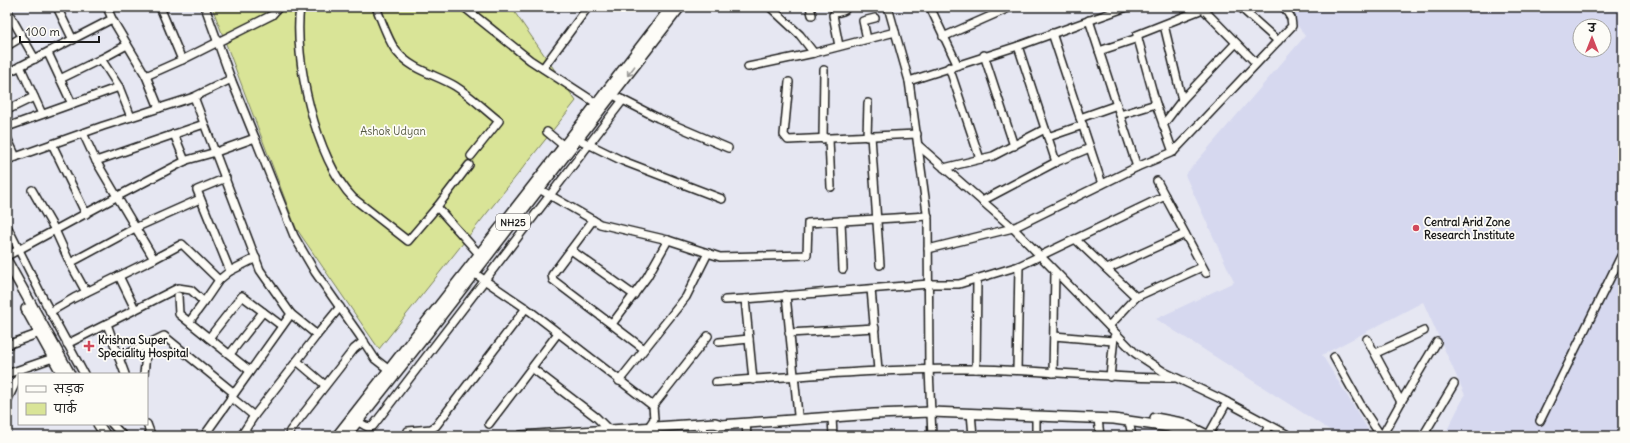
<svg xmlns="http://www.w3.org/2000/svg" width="1630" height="443" font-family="Delius,'Playpen Sans Deva',sans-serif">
<rect width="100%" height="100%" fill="#e6e7f2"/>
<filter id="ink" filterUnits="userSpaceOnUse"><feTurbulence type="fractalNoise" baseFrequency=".025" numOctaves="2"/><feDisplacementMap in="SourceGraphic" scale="8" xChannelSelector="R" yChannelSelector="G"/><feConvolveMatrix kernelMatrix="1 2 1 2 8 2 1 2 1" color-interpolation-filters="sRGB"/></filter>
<g filter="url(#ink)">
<!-- built -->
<path fill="#d6d8ef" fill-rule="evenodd" d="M1290,7H1623V436H1444L1465,395L1423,302L1322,355L1372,436H1339L1156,319L1234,282L1185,175L1305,36L1287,10ZM1580,26H1604V50H1580Z"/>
<!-- green -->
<path fill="#d9e497" stroke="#7a805a" d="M212,7H511L576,101L379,349L296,228Z"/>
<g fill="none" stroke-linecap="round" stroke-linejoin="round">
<defs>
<g id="minor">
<path d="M57,7L73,40"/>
<path d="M160,7L182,60"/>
<path d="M300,7C293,59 316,160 353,198L408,241L437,207L479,254"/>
<path d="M376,7C381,19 389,43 397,52C413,71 435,74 455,86C471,96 485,110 499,121L471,156"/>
<path d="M464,7L530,60L596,103"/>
<path d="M770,7L800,35L814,53"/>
<path d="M810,7L812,15"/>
<path d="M888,7L909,81L928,220L929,369L932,436"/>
<path d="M930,7L957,64"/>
<path d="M1208,7L1137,35L1156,104L1173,152L1292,26L1291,18L1284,7"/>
<path d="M1240,7L1278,41"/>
<path d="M1203,9L1256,63"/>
<path d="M7,10L35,59"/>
<path d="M112,19L146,76L159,108"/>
<path d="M1089,20L1137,167"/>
<path d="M1164,25L1182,100L1236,43"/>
<path d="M1052,33L1102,184"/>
<path d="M943,37L1011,7"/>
<path d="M867,39L863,21L875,18"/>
<path d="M7,46L22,37"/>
<path d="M839,46L833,15C836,11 841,13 845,10V7"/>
<path d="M1018,46L1056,162L1090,148"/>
<path d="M1099,51L1138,38"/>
<path d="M48,53L72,104"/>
<path d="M984,55L1014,146"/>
<path d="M20,66L42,114"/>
<path d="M748,67L814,53L895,32"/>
<path d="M949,67L980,159"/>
<path d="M543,68L588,7"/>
<path d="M7,73L112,19L107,7"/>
<path d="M146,76L182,60L272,15L279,7"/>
<path d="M60,79L101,59"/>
<path d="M909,81L1018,46L1127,7"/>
<path d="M789,82L784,135L788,140L917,134"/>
<path d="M119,87L101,59L127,45"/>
<path d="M613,95L658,118L728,148"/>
<path d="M7,110L34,97"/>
<path d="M1120,115L1156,104"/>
<path d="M1080,118L1117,105"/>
<path d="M1163,125L1182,100"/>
<path d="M7,127L119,87L131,117"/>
<path d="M547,132L564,146"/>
<path d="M174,134L185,161"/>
<path d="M871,136L880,265"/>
<path d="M867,137L868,103"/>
<path d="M1048,137L1083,125"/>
<path d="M7,138L16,157"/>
<path d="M255,138L294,236L315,272L360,336L375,359L393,373"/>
<path d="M578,139L623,161L722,199"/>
<path d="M823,139L824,70"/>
<path d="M829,139L831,187"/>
<path d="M52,144L86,214"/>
<path d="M918,145L1013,228"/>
<path d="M1173,152L1137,167L1013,228L1135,353L1164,372L1223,400L1290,436"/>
<path d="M7,160L103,126L194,97"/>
<path d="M96,161L204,124"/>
<path d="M944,168L993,156L1045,129"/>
<path d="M226,178L197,190L230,271"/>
<path d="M1157,181L1206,273"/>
<path d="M539,189L600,224L668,240L720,257L807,255L808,223L928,216"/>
<path d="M32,190L55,230L70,263L86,292"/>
<path d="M982,201L1056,162"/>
<path d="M437,207L469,165"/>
<path d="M593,220L552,275L553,280L644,349"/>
<path d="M841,221L843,269"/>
<path d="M7,226L46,304L84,374"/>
<path d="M1075,239L1136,297L1202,267"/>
<path d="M928,249L1013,228"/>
<path d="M571,250L634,295"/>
<path d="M7,256L118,196L187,160L216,152L255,138L231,79"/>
<path d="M154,259L182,244L219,280"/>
<path d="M70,263L135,228L200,199"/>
<path d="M1107,269L1185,234"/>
<path d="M474,273L530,311L653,406L708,336"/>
<path d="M119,276L135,309"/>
<path d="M871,289L878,370"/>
<path d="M786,295L798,415"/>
<path d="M178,296L179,314L250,371"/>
<path d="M725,300L745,299"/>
<path d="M50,312L74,298L154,259L96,161L83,133"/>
<path d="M291,314L317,335L340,307"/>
<path d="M190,321L204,302"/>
<path d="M107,324L119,358L164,336L234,393"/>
<path d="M612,324L647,277L668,240"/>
<path d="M1109,326L1136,297"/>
<path d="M789,333L875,328"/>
<path d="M1054,336L1113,341"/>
<path d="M209,338L242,296L282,326"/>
<path d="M1367,339L1401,402"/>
<path d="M719,342L749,339"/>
<path d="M67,344L178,288L191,290L204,302L219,280L230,271L256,258"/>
<path d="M7,345L40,333"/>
<path d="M1376,353L1424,331"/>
<path d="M230,354L263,312"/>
<path d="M1334,357L1363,409L1381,436"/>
<path d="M119,358L125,374"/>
<path d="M297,361L325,385"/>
<path d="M532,368L596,417L608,429"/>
<path d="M976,369L977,279"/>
<path d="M1017,370L1019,266"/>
<path d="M1053,373L1055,272"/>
<path d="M7,374L53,358"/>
<path d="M144,374L147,346"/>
<path d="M1110,377L1114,337"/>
<path d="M753,380L745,299L929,284H959L1019,266L1165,196"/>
<path d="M619,381L686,297L708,253"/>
<path d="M716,382C802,376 887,368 974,369C1040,370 1107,378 1174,378"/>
<path d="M231,397L254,416L317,335"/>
<path d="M7,401L19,376"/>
<path d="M971,413L973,436"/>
<path d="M1036,416V436"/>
<path d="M832,417L833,436"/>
<path d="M1098,419L1100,436"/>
<path d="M357,421C363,424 367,429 373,426L623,100"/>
<path d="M1129,421L1132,436"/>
<path d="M1540,421L1623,252"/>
<path d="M746,423L747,436"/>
<path d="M112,424L123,436"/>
<path d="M147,424L150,432"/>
<path d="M489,424L558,333"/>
<path d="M703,424V436"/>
<path d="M290,431L354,349L364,341"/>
<path d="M408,431L431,429L436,426L526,308"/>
<path d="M204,436L291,314L260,270L194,97L231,79L205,7"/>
<path d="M241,436L254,416"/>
<path d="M649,436L648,428L654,419L653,406"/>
<path d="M1208,436L1227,402"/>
<path d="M1264,436L1269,425"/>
<path d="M1382,436L1401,402L1437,342"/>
<path d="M1423,436L1454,384"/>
</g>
<g id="major">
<path d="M7,261L70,374"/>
<path d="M26,309L62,374"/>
<path d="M1155,418L1182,423L1209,436"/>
<path d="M98,424L106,436"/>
<path d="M337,436L578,128L671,7"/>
<path d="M346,436L427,334L680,7"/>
<path d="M521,436L715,423L721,425L874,414L931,412L1114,419L1169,427L1193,436"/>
</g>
</defs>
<!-- minor casing -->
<use href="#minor" stroke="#1c1c1c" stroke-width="10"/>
<!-- major casing -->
<use href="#major" stroke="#1c1c1c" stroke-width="12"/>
<!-- minor -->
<use href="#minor" stroke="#fdfcf7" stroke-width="7"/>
<!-- major -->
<use href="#major" stroke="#fdfcf7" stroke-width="9"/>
</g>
<!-- one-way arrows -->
<defs><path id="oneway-shaft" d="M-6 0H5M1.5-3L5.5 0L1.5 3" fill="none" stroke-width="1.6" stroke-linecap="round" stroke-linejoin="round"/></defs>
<use stroke="#989794" href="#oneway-shaft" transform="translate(631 71) rotate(127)"/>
</g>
<!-- markers -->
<g fill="#d1495b" stroke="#fdfcf7" stroke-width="1.5">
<circle cx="1416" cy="228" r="4"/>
<path d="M87 340h4v4h4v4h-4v4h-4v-4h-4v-4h4z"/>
</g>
<g text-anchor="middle" stroke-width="3.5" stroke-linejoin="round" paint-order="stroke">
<!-- shield labels -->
<rect fill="#fdfcf7" stroke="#605f5e" stroke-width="1" x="496" y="214" width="34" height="16" rx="3"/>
<g font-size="10" font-weight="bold" fill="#1c1c1c">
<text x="513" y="226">NH25</text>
</g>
<!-- park labels -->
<g font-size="11" fill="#555841" stroke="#fdfcf7">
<text x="393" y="135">Ashok Udyan</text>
</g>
<!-- poi labels -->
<g font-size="11" font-weight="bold" fill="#1c1c1c" stroke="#fdfcf7" text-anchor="start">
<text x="1424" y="226">Central Arid Zone<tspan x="1424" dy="13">Research Institute</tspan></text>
<text x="98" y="344">Krishna Super<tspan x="98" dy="13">Speciality Hospital</tspan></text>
</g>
</g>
<!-- margin -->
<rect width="1630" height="443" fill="none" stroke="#fdfcf7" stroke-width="24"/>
<rect x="12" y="12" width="1606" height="419" fill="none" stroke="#1c1c1c" stroke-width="1.5" filter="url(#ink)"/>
<!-- legend -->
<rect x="18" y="373" width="130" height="52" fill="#fdfcf7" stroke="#a3a29f"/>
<rect x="26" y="386" width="20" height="6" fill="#fdfcf7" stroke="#a3a29f"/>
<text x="54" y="393" font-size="12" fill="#1c1c1c">सड़क</text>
<rect x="26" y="403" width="20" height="12" fill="#d9e497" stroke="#a3a29f"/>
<text x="54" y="413" font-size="12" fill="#1c1c1c">पार्क</text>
<!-- north arrow -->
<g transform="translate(1592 38)"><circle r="19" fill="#fdfcf7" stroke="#a3a29f"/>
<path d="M0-3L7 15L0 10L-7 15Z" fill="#d1495b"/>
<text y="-6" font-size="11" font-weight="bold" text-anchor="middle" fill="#1c1c1c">उ</text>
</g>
<!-- scale -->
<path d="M20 36v6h79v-6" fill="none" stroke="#1c1c1c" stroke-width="2"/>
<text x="26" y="36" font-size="12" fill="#1c1c1c" stroke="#fdfcf7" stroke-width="3" paint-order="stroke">100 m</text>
</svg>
